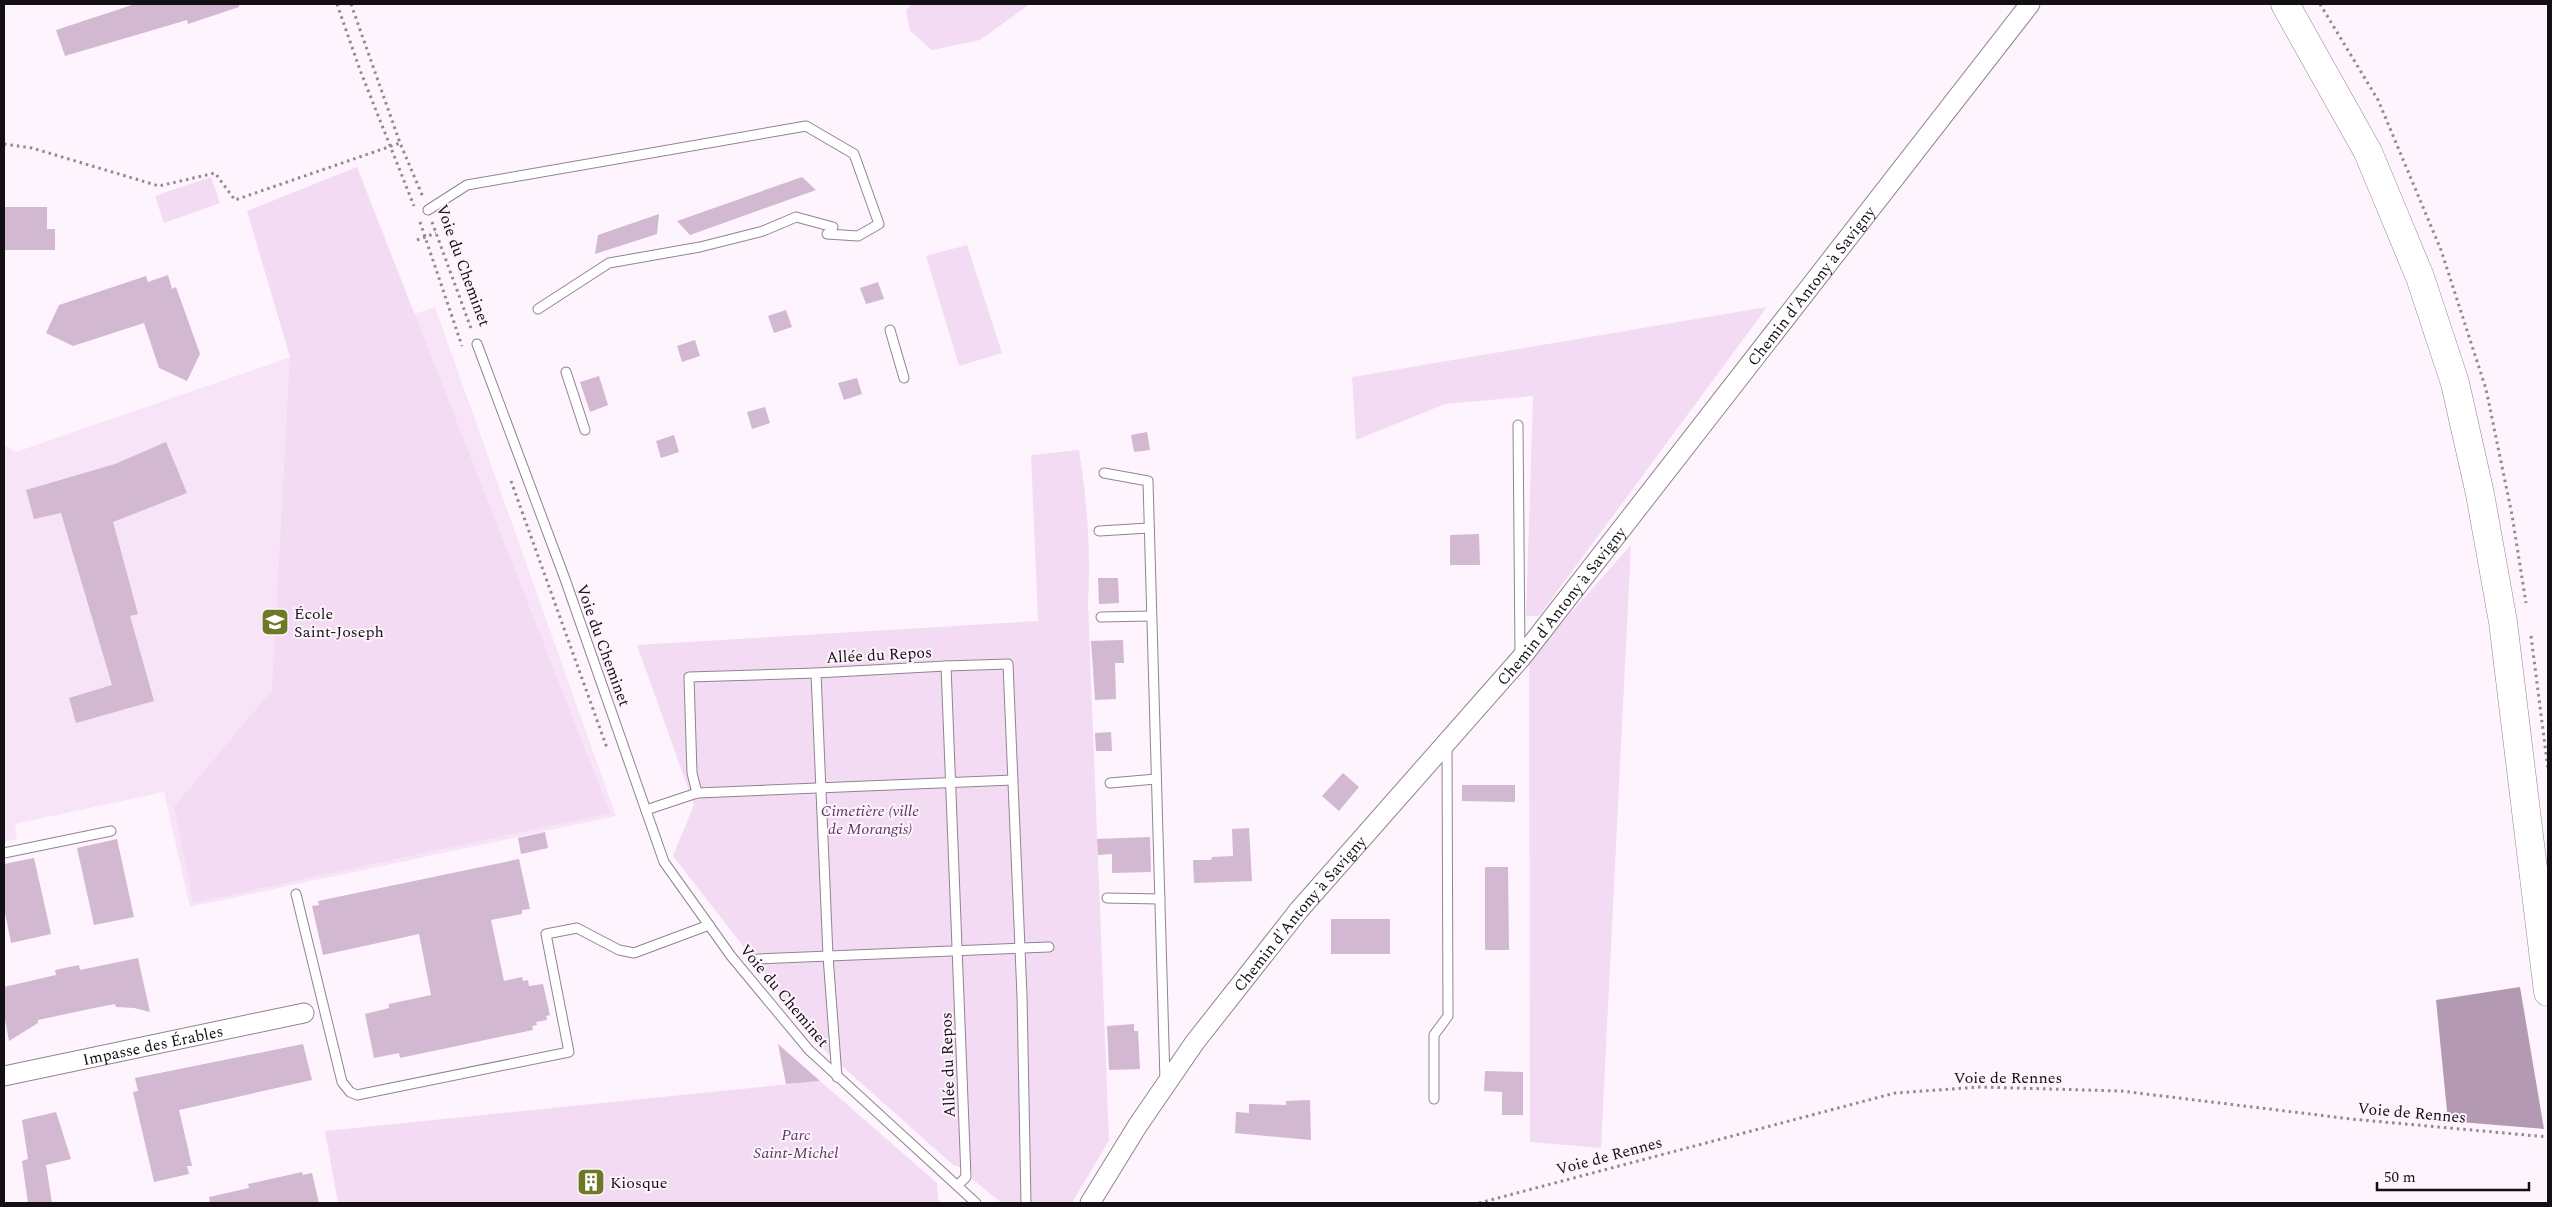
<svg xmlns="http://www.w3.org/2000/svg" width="2552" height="1207" font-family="Spectral,serif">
<rect width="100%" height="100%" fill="#fdf4fd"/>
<!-- built -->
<path fill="#f8e4f7" d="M435,307L616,816L190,907L164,792L15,824L17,839L4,842V445L16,452Z"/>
<!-- green -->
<g fill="#f3dbf3">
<path d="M911,4H1030L980,40L932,50L910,31L906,11Z"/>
<path d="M357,167L610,813L193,903L174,807L272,690L290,357L247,211Z"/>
<path d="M211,177L220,203L164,223L155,196Z"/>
<path d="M967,245L1002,353L959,366L926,256Z"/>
<path d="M1767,307L1539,616H1526L1533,396L1445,404L1356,440L1352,377Z"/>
<path d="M1079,450C1087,501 1091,551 1088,603L1109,1140L1072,1203H1002L972,1179V1171L953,1165L824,1050L673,856L694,805L637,645L1038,621L1031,455Z"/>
<path d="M1631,545L1601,1148L1530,1142L1529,660Z"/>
<path d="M820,1081L937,1183L938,1199L942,1203H338L325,1131Z"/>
</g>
<!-- water -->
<path fill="#b39ab2" d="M2520,987L2544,1129L2448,1121L2436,1000Z"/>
<!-- building -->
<g fill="#d2b8d1">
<path d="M135,4H239V7L188,24L187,20L65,56L56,30Z"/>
<path d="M802,177L816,190L690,235L677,221Z"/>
<path d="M4,207H47V229H55V250H4Z"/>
<path d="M659,214L657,234L595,254L598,235Z"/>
<path d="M168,275L172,289L176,287L200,354L187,381L159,368L144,323L73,346L46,333L59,305L146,276L148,282Z"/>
<path d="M878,282L884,299L866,304L860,288Z"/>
<path d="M786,310L792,327L774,333L768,316Z"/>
<path d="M695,340L700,356L682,362L677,346Z"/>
<path d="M599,376L608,405L590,412L580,382Z"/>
<path d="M857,378L862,394L844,400L838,383Z"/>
<path d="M765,407L770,423L752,429L747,412Z"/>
<path d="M1147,432L1150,450L1134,452L1131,435Z"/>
<path d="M674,435L679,452L661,458L656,441Z"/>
<path d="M166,442L187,493L113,522L138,614L130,616L154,701L76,723L69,698L112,685L61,513L34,519L26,490L115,464Z"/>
<path d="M1479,534L1480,565H1450V535Z"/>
<path d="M1098,578H1118L1119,603L1099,604Z"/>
<path d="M1123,640L1124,663H1115L1116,699L1095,700L1091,641Z"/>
<path d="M1111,732L1112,751H1096L1095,733Z"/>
<path d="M1343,773L1359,787L1339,811L1322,796Z"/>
<path d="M1462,785H1515V802L1462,801Z"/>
<path d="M1249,828L1252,881L1194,883L1193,860H1211L1212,857L1233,856L1232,829Z"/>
<path d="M545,832L548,848L521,854L518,838Z"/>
<path d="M1150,837L1151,872L1112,873V854L1098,855L1097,839Z"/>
<path d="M117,839L134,917L94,925L77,848Z"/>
<path d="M34,858L51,934L11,943L4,908V864Z"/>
<path d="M519,859L530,909L522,910V914L491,920L504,981L522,977L523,981L528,980L529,986L543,984L550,1015L546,1016L547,1020L536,1022L537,1025L532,1026L533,1030L400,1058L399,1053L374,1058L365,1014L389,1008V1004L431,995L419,934L323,955L312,906L319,905L318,901Z"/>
<path d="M1485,867H1508L1509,950H1485Z"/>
<rect x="1331" y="919" width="59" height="35"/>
<path d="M138,958L150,1012L134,1008L116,1007L115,1004L94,1008L38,1020V1023L9,1041L4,1014V987L56,975L55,970L79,965L80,970Z"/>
<path d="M1134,1024V1031H1138L1140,1069L1109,1070L1107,1026Z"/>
<path d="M303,1044L312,1080L179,1110L192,1166H187L189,1174L154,1182L133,1092L138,1091L135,1078Z"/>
<path d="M778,1044L820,1081L786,1084Z"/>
<path d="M1485,1071L1523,1072V1115H1502V1092L1484,1091Z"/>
<path d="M1310,1100L1311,1140L1235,1133L1236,1112L1249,1113V1104L1286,1105V1101Z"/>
<path d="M56,1112L71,1159L46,1165L52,1203H28L22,1161L28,1159L22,1120Z"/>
<path d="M302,1172L303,1175L312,1173L319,1203H210L209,1197L249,1188L248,1184Z"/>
<circle cx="591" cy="1181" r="9"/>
</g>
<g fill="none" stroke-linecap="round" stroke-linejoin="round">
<defs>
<g id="service">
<path d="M428,210L467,185L806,126L854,154L879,224L858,236L827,234"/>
<path d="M538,309L609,263L700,247L763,231L796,217L833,227"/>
<path d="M890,330L904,378"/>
<path d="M477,344L565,579L664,862L731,956L809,1050L976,1203"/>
<path d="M566,372L585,430"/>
<path d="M1518,425L1520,655"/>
<path d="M1104,473L1148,481L1165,1081"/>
<path d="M1099,531L1149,528"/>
<path d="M1101,617L1151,616"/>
<path d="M946,666L1008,664L1022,996L1026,1203"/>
<path d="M816,673L689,677L692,773L697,793L1013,780"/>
<path d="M1110,783L1156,779"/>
<path d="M646,810L697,793"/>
<path d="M4,853L111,831"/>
<path d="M296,894L342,1082L350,1092L357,1095L569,1052L546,934L577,928L619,950L634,953L709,925"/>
<path d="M1107,898L1160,899"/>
<path d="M758,959L1049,947"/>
<path d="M837,1077L828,956L816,673L946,666L966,1177L958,1185"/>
<path d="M1434,1099V1035L1448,1016L1447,744"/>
</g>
<g id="minor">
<path id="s1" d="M4,1076L304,1013"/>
<path id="s2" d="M1090,1203L1138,1125L1195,1042L1299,910L1521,658L2030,4"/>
</g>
<path id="primary" d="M2285,4L2368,152L2420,277L2455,383L2480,494L2503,622L2548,992"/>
</defs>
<!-- service casing -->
<use href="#service" stroke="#918490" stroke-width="11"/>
<!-- minor casing -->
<use href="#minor" stroke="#918490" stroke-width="21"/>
<!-- primary casing -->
<use href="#primary" stroke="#918490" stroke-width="29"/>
<!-- path -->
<g stroke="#918a91" stroke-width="3" stroke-dasharray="2.5 4" stroke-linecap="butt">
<path d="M337,4L360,70L414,206"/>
<path d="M351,4L400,143L423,197"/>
<path d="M2320,4L2378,100L2441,250L2486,389L2512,515L2526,603"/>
<path d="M4,144L32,148L159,186L215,173L235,200L400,143"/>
<path d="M420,222L462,346"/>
<path d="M432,222L472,331"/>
<path d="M417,240L436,233"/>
<path d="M511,481L607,748"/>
<path d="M2531,636L2548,769"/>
<path d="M1479,1203L1895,1093L1980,1087L2121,1091L2351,1119L2548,1137"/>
</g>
<!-- service -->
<use href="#service" stroke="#fff" stroke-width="9"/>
<!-- minor -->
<use href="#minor" stroke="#fff" stroke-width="19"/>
<!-- primary -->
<use href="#primary" stroke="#fff" stroke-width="28"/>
</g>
<!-- icons -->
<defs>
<symbol id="school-square" viewBox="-11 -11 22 22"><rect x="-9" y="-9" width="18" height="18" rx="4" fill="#6d7925" stroke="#fdf4fd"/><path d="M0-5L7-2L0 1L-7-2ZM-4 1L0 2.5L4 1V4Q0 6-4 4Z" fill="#fff"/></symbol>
<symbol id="building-square" viewBox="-11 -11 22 22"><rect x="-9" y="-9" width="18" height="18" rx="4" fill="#6d7925" stroke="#fdf4fd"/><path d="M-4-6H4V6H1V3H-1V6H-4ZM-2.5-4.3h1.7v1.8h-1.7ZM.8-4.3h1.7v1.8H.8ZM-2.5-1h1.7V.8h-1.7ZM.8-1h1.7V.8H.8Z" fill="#fff"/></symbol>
</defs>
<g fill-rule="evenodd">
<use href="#school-square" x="259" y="606" width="32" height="32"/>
<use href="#building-square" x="575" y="1166" width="32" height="32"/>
</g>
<g text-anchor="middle" stroke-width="4" stroke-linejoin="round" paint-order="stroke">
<!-- street labels -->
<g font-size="16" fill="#140f14" stroke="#fdf4fd">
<text transform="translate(464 265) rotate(70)" y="6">Voie du Cheminet</text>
<text dy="6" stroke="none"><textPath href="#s2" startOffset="1168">Chemin d'Antony à Savigny</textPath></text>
<text dy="6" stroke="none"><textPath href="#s2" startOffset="762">Chemin d'Antony à Savigny</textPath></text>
<text transform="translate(604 645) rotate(70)" y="6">Voie du Cheminet</text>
<text transform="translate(879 654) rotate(-3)" y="6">Allée du Repos</text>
<text dy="6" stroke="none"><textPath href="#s2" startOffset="358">Chemin d'Antony à Savigny</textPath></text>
<text transform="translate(785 995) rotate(50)" y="6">Voie du Cheminet</text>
<text dy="6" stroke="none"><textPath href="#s1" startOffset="152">Impasse des Érables</textPath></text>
<text transform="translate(947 1065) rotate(-92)" y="6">Allée du Repos</text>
<text x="2008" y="1083">Voie de Rennes</text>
<text transform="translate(2412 1112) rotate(5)" y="6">Voie de Rennes</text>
<text transform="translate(1609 1155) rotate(-15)" y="6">Voie de Rennes</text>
</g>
<!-- poi labels -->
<g font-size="16" fill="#140f14" stroke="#fdf4fd" text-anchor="start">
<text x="294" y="619">École<tspan x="294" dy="18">Saint-Joseph</tspan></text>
<text x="610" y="1188">Kiosque</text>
</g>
<!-- park labels -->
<g font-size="16" font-style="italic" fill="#5d395d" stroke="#fdf4fd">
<text x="870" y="816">Cimetière (ville<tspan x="870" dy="18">de Morangis)</tspan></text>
<text x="796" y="1140">Parc<tspan x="796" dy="18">Saint-Michel</tspan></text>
</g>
</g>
<!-- border -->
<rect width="2552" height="1207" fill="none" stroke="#140f14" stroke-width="10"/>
<!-- scale -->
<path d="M2377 1182v8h152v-8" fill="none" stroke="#140f14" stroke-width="2.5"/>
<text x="2384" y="1182" font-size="15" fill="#140f14" stroke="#fdf4fd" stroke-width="4" paint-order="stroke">50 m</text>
</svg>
